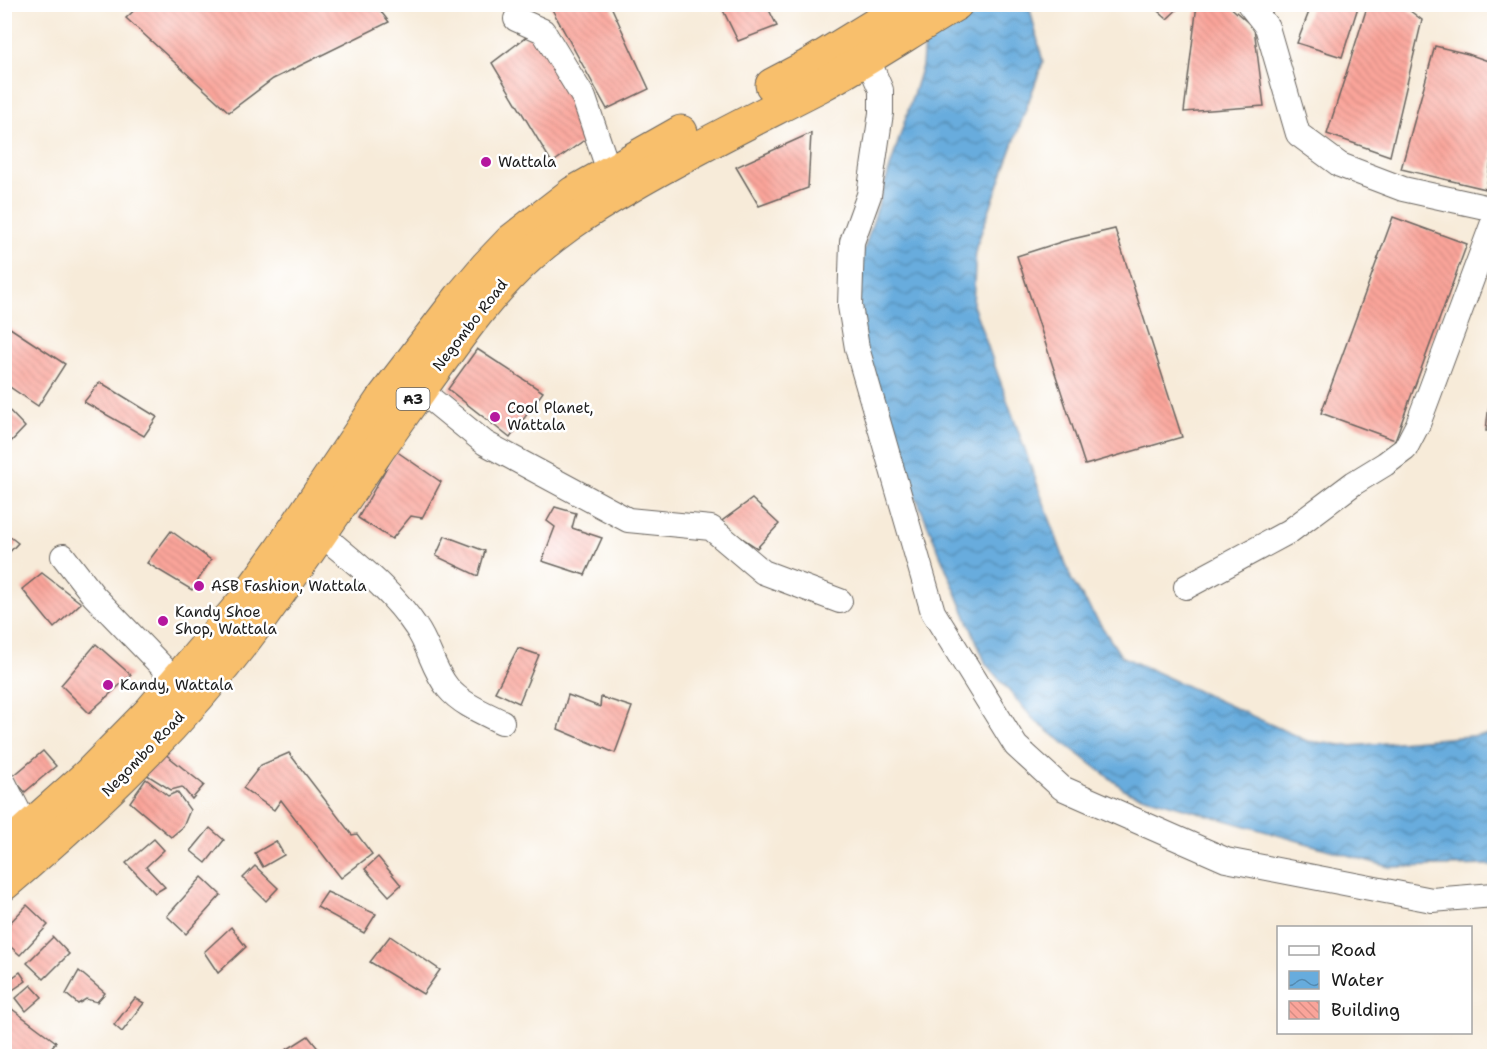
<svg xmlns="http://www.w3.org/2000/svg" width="1499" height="1061" font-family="'Shantell Sans',sans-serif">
<defs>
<pattern id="water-waves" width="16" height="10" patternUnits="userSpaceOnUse" patternTransform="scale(1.5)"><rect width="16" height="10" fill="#67acdd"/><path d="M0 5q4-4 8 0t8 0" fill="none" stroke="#548bb2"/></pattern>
<pattern id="building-back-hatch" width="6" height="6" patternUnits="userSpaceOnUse" patternTransform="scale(1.5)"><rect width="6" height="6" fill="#faa49a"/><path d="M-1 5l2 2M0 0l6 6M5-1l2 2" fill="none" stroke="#d68d84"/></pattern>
</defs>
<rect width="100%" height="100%" fill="#fff"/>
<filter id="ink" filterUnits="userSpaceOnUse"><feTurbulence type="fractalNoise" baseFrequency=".0167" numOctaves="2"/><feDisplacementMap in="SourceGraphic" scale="12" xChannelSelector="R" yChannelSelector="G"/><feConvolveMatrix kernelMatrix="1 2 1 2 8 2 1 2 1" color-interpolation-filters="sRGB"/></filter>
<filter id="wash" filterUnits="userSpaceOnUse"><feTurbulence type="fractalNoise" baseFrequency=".008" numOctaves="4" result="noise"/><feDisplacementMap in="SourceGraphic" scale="24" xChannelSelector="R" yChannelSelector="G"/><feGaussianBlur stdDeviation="1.35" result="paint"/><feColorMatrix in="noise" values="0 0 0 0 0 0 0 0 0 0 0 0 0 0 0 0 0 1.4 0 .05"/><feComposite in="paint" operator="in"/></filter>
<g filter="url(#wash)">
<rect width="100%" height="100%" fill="#f7ebd9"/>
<!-- water -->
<path fill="url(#water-waves)" stroke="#42647c" stroke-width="1.5" d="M987,5H1029L1043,62L976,247L973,305L1072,581L1121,656L1307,741L1350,746L1494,734V865L1389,867L1128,792L1035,721L986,664L874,397L852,288L922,66L924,41Z"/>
<g id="blocks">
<!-- building -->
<g fill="url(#building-back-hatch)">
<path d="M141,4H375L389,22L273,79L229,112L126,18Z"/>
<path d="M439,4H474V6L441,9Z"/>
<path d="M549,4H610L649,89L607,109Z"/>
<path d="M720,4H766L777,26L738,41Z"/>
<path d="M1150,4H1183L1167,19Z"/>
<path d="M1197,4H1227L1254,28L1264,106L1184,112Z"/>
<path d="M1312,4H1359L1342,57L1297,43Z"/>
<path d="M1368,4H1401L1422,20L1390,156L1327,134Z"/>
<path d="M534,31L593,134L552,163L492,63Z"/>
<path d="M1435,46L1468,54L1494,63V145L1486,189L1401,169Z"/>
<path d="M811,133L808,188L759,206L736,167Z"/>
<path d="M1393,217L1467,244L1395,440L1321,413Z"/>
<path d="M1115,229L1182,437L1085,465L1017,256L1064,241Z"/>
<path d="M4,324L65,364L38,406L4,383Z"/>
<path d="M477,349L543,392L510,438L448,389Z"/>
<path d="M1493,367L1494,431H1486Z"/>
<path d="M100,382L157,417L144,436L84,402Z"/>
<path d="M5,406L25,427L5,448Z"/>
<path d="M396,451L441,482L422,518L411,516L392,539L358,518Z"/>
<path d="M752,499L779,524L757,548L719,523Z"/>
<path d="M555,507L576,513L572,528L602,538L585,575L542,561L555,527L547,521Z"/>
<path d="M171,531L211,560L192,590L147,563Z"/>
<path d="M4,532L18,543L4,558Z"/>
<path d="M445,536L485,551L478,576L436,556Z"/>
<path d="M42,573L81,603L54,628L22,589Z"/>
<path d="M96,644L131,675L89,713L61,685Z"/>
<path d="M518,648L539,655L519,703L495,692Z"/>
<path d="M568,695L600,707L601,697L632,707L615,753L558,729Z"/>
<path d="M43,751L56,766L25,792L12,777Z"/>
<path d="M164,753L204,785L192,799L182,787L171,790L144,773Z"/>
<path d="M289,753L352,835L357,834L372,854L341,878L281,800L274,810L243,788L261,765Z"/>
<path d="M146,779L168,796L177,792L190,810L183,827L171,837L130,802Z"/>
<path d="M210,828L224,840L206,863L191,851Z"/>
<path d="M154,839L164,850L146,867L165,887L155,893L126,863Z"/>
<path d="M276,841L284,855L263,867L255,853Z"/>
<path d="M378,857L401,885L389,896L365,869Z"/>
<path d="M255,866L278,888L266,901L243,878Z"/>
<path d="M202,877L221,895L186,934L167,916Z"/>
<path d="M327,892L376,914L364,933L317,907Z"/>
<path d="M27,905L48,925L20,955L4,941V929Z"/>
<path d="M231,927L246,947L218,973L204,952Z"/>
<path d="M390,936L440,970L423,994L370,962Z"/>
<path d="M53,937L69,954L44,979L27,963Z"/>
<path d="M79,971L105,993L97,1002L86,999L78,1004L66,994Z"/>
<path d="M20,972L26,981L5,995V983Z"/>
<path d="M31,985L42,997L26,1011L16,998Z"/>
<path d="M135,998L144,1003L122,1032L114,1025Z"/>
<path d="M4,1003L56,1042L44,1056H4Z"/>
<path d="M308,1036L324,1056H287L283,1052Z"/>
</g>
</g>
</g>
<g filter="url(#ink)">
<use href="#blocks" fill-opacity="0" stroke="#69645e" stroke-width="1.5"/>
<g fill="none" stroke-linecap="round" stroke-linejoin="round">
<defs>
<g id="minor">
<path d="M1249,4L1267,27L1298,134L1340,165L1403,189L1494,209"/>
<path d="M516,19L543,31L584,98L614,186"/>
<path d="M867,57L881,90V113L869,195L852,242L850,306L857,348L933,612L1016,746L1062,788L1226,860L1432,900L1494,895"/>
<path d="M407,381L420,390L485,443L628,520L711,528L763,572L840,601"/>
<path d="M321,534C355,563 391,589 416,627C429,645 433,670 448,688C461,704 484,713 502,722"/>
<path d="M63,556L94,596L176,681"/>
<path d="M1186,587L1290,531L1354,483L1385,464L1405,449L1418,424L1494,220"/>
<path d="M4,783L28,830"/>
</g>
<g id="highway">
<path d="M772,85L808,66L909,4"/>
<path d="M4,850L88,775L149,713L242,604L280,551L381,401L460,298L487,266L511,241L573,193L681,132"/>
<path d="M4,884C98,804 188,718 261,618C316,543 366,465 420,390C449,350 476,310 510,275C545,238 588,210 632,185C693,149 757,118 819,86C866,61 910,31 956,4"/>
</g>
</defs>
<!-- minor casing -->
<use href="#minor" stroke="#69645e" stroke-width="26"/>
<!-- highway casing -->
<use href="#highway" stroke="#69645e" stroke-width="35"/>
<!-- minor -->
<use href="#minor" stroke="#fff" stroke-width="24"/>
<!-- highway -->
<use href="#highway" stroke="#f8bf6c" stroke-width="33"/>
</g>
</g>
<!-- markers -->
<g fill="#b5179e" stroke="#fff" stroke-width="2">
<circle cx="486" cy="162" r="6"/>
<circle cx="495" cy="417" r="6"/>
<circle cx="199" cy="586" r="6"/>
<circle cx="163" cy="621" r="6"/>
<circle cx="108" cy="685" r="6"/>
</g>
<g text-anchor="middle" stroke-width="5" stroke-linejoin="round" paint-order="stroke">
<!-- shield labels -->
<rect fill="#fff" stroke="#606060" stroke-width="1.5" x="396.5" y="388" width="33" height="22" rx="4.5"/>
<g font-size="14" font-weight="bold" fill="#1c1c1c">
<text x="413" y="404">A3</text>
</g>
<!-- poi labels -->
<g font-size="15" fill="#1c1c1c" stroke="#fff" text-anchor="start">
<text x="498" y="167">Wattala</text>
<text x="507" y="413">Cool Planet,<tspan x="507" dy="17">Wattala</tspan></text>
<text x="211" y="591">ASB Fashion, Wattala</text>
<text x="175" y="617">Kandy Shoe<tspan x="175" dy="17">Shop, Wattala</tspan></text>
<text x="120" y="690">Kandy, Wattala</text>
</g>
<!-- street labels -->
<g font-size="15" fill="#1c1c1c" stroke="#fff">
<text transform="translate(470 325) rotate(-52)" y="5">Negombo Road</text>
<text transform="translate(143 754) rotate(-46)" y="5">Negombo Road</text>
</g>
</g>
<!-- margin -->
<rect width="1499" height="1061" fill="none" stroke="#fff" stroke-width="24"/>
<!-- legend -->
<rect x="1277" y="926" width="195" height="108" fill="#ffffff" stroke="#a4a4a4" stroke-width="1.5"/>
<rect x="1289" y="946" width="30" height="9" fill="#ffffff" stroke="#a4a4a4" stroke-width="1.5"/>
<text x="1331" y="956" font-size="18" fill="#1c1c1c">Road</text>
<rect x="1289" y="971" width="30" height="18" fill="url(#water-waves)" stroke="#a4a4a4" stroke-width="1.5"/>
<text x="1331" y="986" font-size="18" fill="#1c1c1c">Water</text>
<rect x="1289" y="1001" width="30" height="18" fill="url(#building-back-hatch)" stroke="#a4a4a4" stroke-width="1.5"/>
<text x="1331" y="1016" font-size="18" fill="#1c1c1c">Building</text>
</svg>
